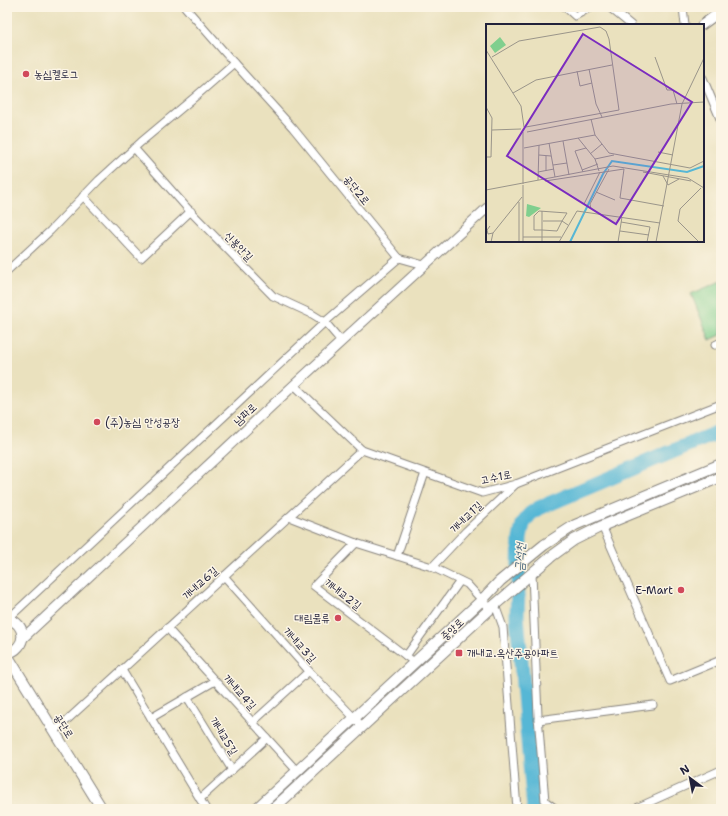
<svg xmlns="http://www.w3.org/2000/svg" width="728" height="816" font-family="'Shantell Sans','Poor Story',sans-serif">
<rect width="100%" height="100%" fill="#fcf5e5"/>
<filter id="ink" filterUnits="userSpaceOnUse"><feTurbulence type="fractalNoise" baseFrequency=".025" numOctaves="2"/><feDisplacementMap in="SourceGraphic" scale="8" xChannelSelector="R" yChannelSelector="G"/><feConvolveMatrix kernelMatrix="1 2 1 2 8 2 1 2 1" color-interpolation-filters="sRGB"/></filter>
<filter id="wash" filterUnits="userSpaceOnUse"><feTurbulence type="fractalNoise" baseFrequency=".012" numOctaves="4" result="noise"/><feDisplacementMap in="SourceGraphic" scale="16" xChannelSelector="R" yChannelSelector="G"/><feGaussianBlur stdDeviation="0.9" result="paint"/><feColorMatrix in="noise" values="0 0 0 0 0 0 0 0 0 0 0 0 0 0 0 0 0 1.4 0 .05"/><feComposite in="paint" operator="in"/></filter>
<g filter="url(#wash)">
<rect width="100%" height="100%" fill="#eae1be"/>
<!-- green -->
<path fill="#80cf8e" stroke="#517864" d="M721,281V335L710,340L691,294Z"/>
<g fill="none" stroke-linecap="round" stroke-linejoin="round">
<!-- river -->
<path stroke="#57b7d5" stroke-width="15" d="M534,809L517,616L520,539L523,524L530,514L539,508L721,431"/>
</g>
</g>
<g filter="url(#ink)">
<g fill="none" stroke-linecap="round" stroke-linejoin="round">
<defs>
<g id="minor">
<path d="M185,7L234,63L293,128L399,258"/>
<path d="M565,7L575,16L591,7"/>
<path d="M609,7L631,25"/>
<path d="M683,7L685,25"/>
<path d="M703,78L721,121"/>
<path d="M134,148L188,209L273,296L312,314L325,322L341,341"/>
<path d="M83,196L141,258L191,211"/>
<path d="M399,258L424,265"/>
<path d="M7,271L50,231L99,180L141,142L196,96L234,63"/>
<path d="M715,345L721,342"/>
<path d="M294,385L362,450L482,493L516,484L721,404"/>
<path d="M289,517L356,543L432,567L467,584L490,609"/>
<path d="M602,526L670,681L721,660"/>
<path d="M356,543L314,586L414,662"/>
<path d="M397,556L425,473"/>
<path d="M432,567L466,531L516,484"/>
<path d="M532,574L538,716L545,801L556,809"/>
<path d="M224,576L309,671L363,727"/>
<path d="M495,605L503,627L517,809"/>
<path d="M8,619L325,322L399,258"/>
<path d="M167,628L297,771"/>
<path d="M406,656L460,581"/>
<path d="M122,670L206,809"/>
<path d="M187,697L232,770"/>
<path d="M151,718L215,681"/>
<path d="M538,720L653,705"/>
<path d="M253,722L309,671"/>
<path d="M54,732L362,450"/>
<path d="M200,799L267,738"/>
<path d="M634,809L721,770"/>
</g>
<g id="tertiary">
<path d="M702,25L721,11"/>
<path d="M22,639L294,385L487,208"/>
</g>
<g id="secondary">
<path d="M7,619C28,623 27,649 7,653"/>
<path d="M7,655L102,809"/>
<path d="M256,809L482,600L500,581L544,545L575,525L721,464"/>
<path d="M273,809L490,609L552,556L574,540L602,526L721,477"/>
</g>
</defs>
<!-- minor casing -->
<use href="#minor" stroke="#86827c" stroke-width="9"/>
<!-- tertiary casing -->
<use href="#tertiary" stroke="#86827c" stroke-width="11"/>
<!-- secondary casing -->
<use href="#secondary" stroke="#86827c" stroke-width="12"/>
<!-- minor -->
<use href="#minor" stroke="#fff" stroke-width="7"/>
<!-- tertiary -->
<use href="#tertiary" stroke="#fff" stroke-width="9"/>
<!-- secondary -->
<use href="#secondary" stroke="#fff" stroke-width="10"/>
</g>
</g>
<!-- markers -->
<g fill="#d1495b" stroke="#fcf5e5" stroke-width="1.5">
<circle cx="26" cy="74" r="4"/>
<circle cx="97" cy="422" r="4"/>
<circle cx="681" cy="590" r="4"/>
<circle cx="338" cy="618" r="4"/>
<rect x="455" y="649" width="8" height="8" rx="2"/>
</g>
<g text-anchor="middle" stroke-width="3" stroke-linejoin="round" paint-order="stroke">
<!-- poi labels -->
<g font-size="11" fill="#22223b" stroke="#fcf5e5" text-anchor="start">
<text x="34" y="78">농심켈로그</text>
<text x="105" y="426">(주)농심 안성공장</text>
<text x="673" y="594" text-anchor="end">E-Mart</text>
<text x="330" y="622" text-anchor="end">대림물류</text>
<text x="467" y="657">개내교.옥산주공아파트</text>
</g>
<!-- street labels -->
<g font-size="11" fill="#22223b" stroke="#fcf5e5">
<text transform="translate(357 190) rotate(51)" y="4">공단2로</text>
<text transform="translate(239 246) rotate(46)" y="4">신봉안길</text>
<text transform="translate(245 414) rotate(-43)" y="4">남파로</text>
<text transform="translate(496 477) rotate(-12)" y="4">고수1로</text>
<text transform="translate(466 517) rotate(-44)" y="4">개내교1길</text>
<text transform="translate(200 583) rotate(-42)" y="4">개내교6길</text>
<text transform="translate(343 594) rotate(37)" y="4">개내교2길</text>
<text transform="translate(452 629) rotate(-43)" y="4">중앙로</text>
<text transform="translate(300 645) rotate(48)" y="4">개내교3길</text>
<text transform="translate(240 692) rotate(48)" y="4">개내교4길</text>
<text transform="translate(64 726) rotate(58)" y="4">공단로</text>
<text transform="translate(224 736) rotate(58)" y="4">개내교5길</text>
</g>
<!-- water labels -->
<g font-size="12" font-style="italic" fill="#355671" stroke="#fcf5e5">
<text transform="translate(520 557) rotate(-87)" y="4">금석천</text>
</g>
</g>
<!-- overview -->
<g transform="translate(486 24)">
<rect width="218" height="218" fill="#eae1be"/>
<path d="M14,13L20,21L9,29L4,22ZM41,180L55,184L43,193L40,192Z" fill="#80cf8e"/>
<path fill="none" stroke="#57b7d5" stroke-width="2" d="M84,218L117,150L126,137L201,148L218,142"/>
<path fill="none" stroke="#9a958a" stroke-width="1" d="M0,26L35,82L38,103M6,33L33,17L114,3L120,7L123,15L133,86M169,33L181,66H187L191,80M103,45L110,80L116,93M91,47L94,62L106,59M27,69L50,56L126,41M0,83L6,94L5,133H0M105,95L109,111L123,129L204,144L218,137M40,103L133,86M6,106L35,105M41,108L185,80L218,78M92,114L109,135L113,147M77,117L83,151M63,119L69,153M38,124L109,111M172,128L187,131M104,130L116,120M53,131L65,132M60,132V147M109,135L128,131M67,141L81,139M138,145L134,174L178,182M96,146L112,140M52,148L68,145M97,148L89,127L100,124M157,148L205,157M177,152L182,161L193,155M52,156L53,121M59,157L138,145M37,160V108M37,161V218M0,166L127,142L202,154L218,164M110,168L129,176M98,180L114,148M105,185L104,180L123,145M56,187V206L71,207L76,197H57M135,198L164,203L161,218M4,202L1,206L2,210L7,209M134,207L163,211M37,213H75M5,218L7,209L36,173M33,218V178M56,218V206H48V192L53,187L81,189L76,197L82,201M73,218L91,187L174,199M132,218L136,193M170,218L196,80L218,34M213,218L192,197L194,185L215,164"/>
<path fill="#7b2cbf" fill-opacity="0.15" stroke="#7b2cbf" stroke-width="2" d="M97,10L206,78L130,200L21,132Z"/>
<rect width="218" height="218" fill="none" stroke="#22223b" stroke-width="2"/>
</g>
<!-- margin -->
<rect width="728" height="816" fill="none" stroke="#fcf5e5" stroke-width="24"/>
<!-- north arrow -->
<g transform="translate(690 778) rotate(328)" stroke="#fcf5e5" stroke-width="3" paint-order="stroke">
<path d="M0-3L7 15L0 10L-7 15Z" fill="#22223b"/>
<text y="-6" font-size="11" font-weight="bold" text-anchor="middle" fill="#22223b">N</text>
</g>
</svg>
